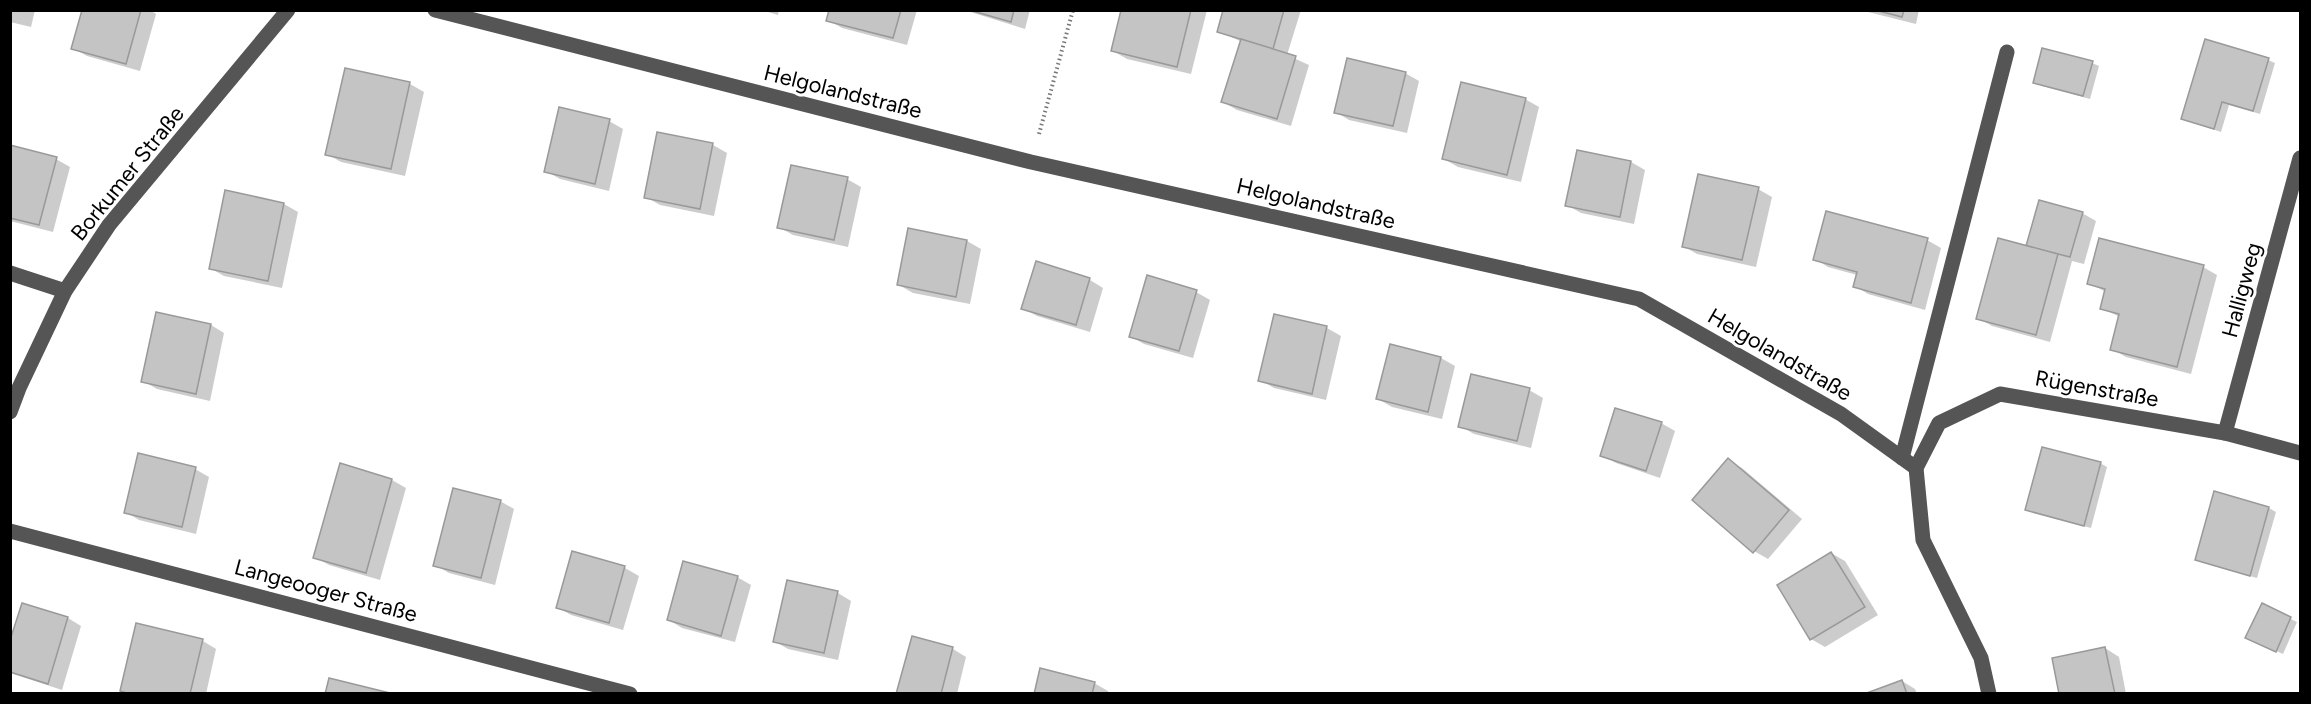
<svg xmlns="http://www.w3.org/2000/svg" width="2311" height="704" font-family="Figtree,sans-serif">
<rect width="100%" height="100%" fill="#fff"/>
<!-- shadow -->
<g fill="#0003">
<path d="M10,10H35L31,27L10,22Z"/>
<path d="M83,10H150L156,14L140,71L87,56L73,48Z"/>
<path d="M761,10L771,12L779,10L778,15Z"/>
<path d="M831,10H917L907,45L842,28L828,20Z"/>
<path d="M964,10H1030L1025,29Z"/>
<path d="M1123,10H1207L1191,74L1127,59L1113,51Z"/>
<path d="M1225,10H1301L1287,55L1309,65L1291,126L1237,110L1223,102L1242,42L1219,31Z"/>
<path d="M1860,10H1919L1916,24Z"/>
<path d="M2268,60L2275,63L2260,114L2229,105L2221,132L2182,119Z"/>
<path d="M2092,63L2099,66L2090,99L2042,86L2035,82Z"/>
<path d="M346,69L410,84L424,92L405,176L341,162L327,154Z"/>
<path d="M1405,73L1419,81L1407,133L1349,120L1336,112Z"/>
<path d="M1525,99L1539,107L1521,182L1458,167L1444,159Z"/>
<path d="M609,121L623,129L609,191L560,179L546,171Z"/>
<path d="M658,134L713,145L727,153L714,216L660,205L646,197Z"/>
<path d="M10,147L56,159L70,167L53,232L10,221Z"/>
<path d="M1579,151L1631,162L1645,170L1634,224L1581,213L1567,205Z"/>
<path d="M847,179L861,187L848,247L793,235L779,227Z"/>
<path d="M1758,189L1772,197L1756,267L1697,254L1683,246Z"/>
<path d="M226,192L284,204L298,212L282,288L224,276L210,268Z"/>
<path d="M2082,213L2096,221L2084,264L2072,261L2050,342L1992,326L1978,318L2027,247Z"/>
<path d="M910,230L967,241L981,249L970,304L913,293L899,285Z"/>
<path d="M1927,240L1941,248L1925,310L1868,294L1855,286L1857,275L1828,267L1815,259Z"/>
<path d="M1037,263L1090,280L1103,288L1090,332L1037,316L1023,308Z"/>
<path d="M2203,267L2217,275L2191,374L2126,357L2112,349L2120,317L2101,308L2106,292L2089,283Z"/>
<path d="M1196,292L1210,300L1193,358L1144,344L1130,336Z"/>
<path d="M1275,316L1327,328L1341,336L1326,400L1274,388L1260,380Z"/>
<path d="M211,325L224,333L210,401L157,389L143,381Z"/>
<path d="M1392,346L1441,358L1455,366L1442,419L1392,407L1378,399Z"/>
<path d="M1529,390L1543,398L1531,448L1474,434L1460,426Z"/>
<path d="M1661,423L1675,431L1660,478L1616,463L1602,455Z"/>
<path d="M1728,460L1742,468L1802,519L1768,559L1754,551Z"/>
<path d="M2100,463L2107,467L2091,528L2034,513L2027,509Z"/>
<path d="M195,469L209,477L196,534L139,520L126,512Z"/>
<path d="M392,480L406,488L380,580L329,565L315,557Z"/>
<path d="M2215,493L2269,508L2276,512L2257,578L2203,563L2196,559Z"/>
<path d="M500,501L514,509L495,585L449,573L435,565Z"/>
<path d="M573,553L625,568L639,576L623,630L571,615L557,607Z"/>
<path d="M1831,553L1845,561L1878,615L1825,647L1811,639Z"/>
<path d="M737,577L751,585L735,642L682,628L669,620Z"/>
<path d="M788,581L838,593L851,601L838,660L788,649L774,641Z"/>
<path d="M2262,605L2297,622L2283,654L2254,641Z"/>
<path d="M68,618L81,626L62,690L10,673V645Z"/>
<path d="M913,638L953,649L966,657L957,694H898Z"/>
<path d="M203,641L216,649L206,694H127L122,690Z"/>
<path d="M2105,648L2119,657L2126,694H2061Z"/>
<path d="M1902,681L1915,689L1917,694H1869Z"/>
<path d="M1094,683L1108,691V694H1035Z"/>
</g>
<!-- building -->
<g fill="#c4c4c4" stroke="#999" stroke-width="1.5">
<path d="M82,10H141L126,64L71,49Z"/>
<path d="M829,10H901L893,38L826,21Z"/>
<path d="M969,10H1014L1011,22Z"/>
<path d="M1121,10H1191L1177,67L1111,51Z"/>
<path d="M1223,10H1284L1273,49L1217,32Z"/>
<path d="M1875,10H1904L1902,17Z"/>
<path d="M1241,39L1296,56L1277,119L1221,102Z"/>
<path d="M2205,39L2269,58L2253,111L2222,102L2214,129L2181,119Z"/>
<path d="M2042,48L2093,61L2083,96L2033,83Z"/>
<path d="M1347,58L1406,72L1393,126L1334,113Z"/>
<path d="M345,68L410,82L391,169L325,155Z"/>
<path d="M1461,82L1526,98L1507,175L1442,159Z"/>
<path d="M559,107L610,119L595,184L544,172Z"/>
<path d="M657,132L713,143L700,209L644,198Z"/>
<path d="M10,145L57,157L39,225L10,218Z"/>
<path d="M1577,150L1631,161L1620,217L1565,206Z"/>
<path d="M791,165L848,177L834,240L777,228Z"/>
<path d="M1698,174L1759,187L1742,260L1682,247Z"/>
<path d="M225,190L284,203L268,281L209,269Z"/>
<path d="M2039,200L2083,212L2070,257L2026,246Z"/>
<path d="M1826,211L1928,238L1911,303L1853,287L1857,272L1813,260Z"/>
<path d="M908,228L967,240L956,297L897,285Z"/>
<path d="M1998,238L2058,254L2036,335L1976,319Z"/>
<path d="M2099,238L2204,265L2177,367L2110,350L2119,314L2100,309L2105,289L2087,284Z"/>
<path d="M1036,261L1090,278L1076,325L1021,309Z"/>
<path d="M1147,275L1197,290L1179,351L1129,337Z"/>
<path d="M156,312L211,324L196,394L141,382Z"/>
<path d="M1274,314L1327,326L1312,394L1258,381Z"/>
<path d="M1390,344L1441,357L1428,412L1376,399Z"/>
<path d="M1471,374L1530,388L1517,441L1458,427Z"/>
<path d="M1615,408L1662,422L1646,471L1600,456Z"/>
<path d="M2042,447L2101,462L2084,526L2025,510Z"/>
<path d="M138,453L196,467L182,527L124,513Z"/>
<path d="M1728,458L1789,510L1753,553L1692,500Z"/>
<path d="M340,463L392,479L366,573L313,558Z"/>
<path d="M453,488L501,500L481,578L433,566Z"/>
<path d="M2214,491L2269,507L2250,576L2195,560Z"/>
<path d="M572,551L625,566L609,623L556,608Z"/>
<path d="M1831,552L1865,607L1810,640L1777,585Z"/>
<path d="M683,561L738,576L721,636L667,620Z"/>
<path d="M787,580L838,591L824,653L773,642Z"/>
<path d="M22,603L68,617L48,684L10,672V640Z"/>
<path d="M2262,603L2291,617L2276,652L2245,638Z"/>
<path d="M136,623L203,639L190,694H130L120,691Z"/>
<path d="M912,636L953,647L941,694H896Z"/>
<path d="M2105,647L2115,694H2059L2052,658Z"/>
<path d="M1040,668L1095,682L1092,694H1034Z"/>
<path d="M329,678L394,694H325Z"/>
<path d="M1902,680L1907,694H1864Z"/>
</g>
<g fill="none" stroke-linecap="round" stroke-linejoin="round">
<!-- path -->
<path stroke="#777" stroke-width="4" stroke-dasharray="1.5 3" stroke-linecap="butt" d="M1039,134L1073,10"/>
<!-- minor -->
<g stroke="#555" stroke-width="15">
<path d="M435,10L1031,162L1639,299L1841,414L1916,468L1923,540L1981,658L1989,694"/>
<path d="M10,273L65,291"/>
<path d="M10,412L19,388L65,291L109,225L288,10"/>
<path d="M2225,433L2300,158"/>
<path d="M1902,458L2007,52"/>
<path d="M1916,468L1939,423L2000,394L2225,433L2300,453"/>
<path d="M10,531L630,694"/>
</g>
</g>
<g text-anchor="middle" stroke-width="6" stroke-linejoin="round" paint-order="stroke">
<!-- street labels -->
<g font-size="22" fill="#000" stroke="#fff">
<text transform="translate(843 91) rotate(14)" y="8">Helgolandstraße</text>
<text transform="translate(127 173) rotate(-51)" y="8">Borkumer Straße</text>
<text transform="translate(1316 203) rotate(13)" y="8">Helgolandstraße</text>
<text transform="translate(2241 290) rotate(-75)" y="8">Halligweg</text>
<text transform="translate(1780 354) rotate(30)" y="8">Helgolandstraße</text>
<text transform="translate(2097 388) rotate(10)" y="8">Rügenstraße</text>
<text transform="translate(326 590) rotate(15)" y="8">Langeooger Straße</text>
</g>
</g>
<!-- border -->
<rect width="2311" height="704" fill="none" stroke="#000000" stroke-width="24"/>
</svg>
